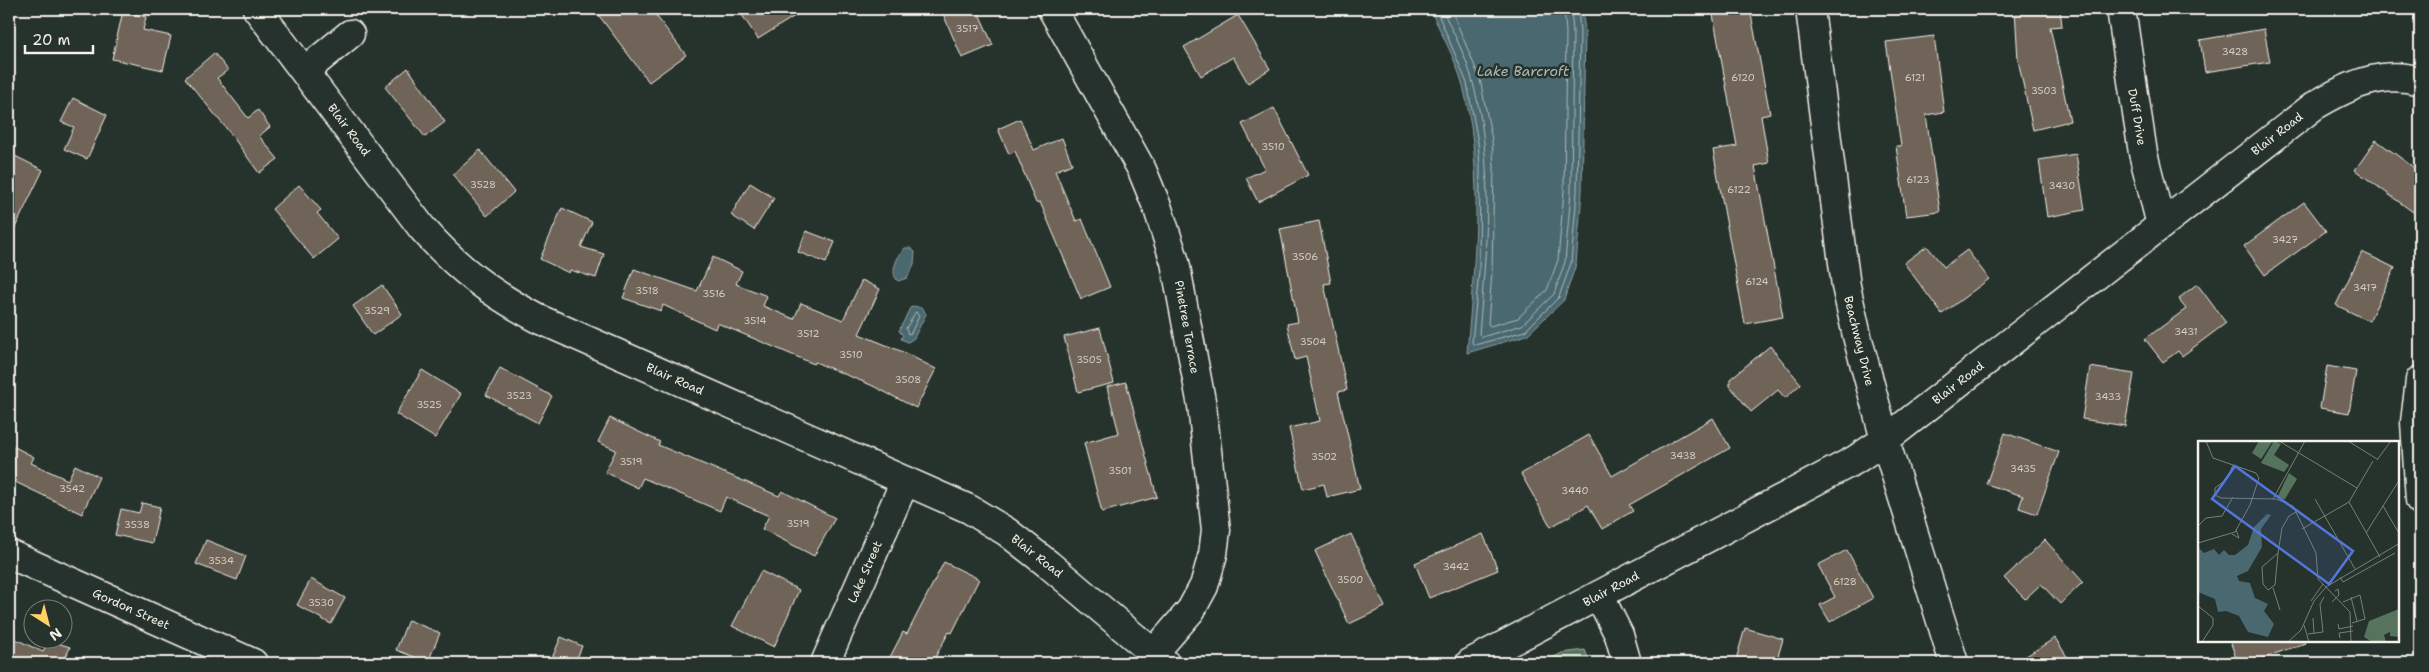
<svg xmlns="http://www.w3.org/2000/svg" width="2429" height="672" font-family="'Shantell Sans',sans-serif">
<rect width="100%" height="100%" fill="#26332d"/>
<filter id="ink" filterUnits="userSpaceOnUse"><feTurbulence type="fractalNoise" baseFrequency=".02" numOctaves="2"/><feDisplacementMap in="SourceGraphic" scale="10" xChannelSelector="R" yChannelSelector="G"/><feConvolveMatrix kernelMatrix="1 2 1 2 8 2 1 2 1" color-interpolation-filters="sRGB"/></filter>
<g filter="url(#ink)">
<!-- green -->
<path fill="#56745d" stroke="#a5b2a2" d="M1585,650L1590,663H1542L1562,653Z"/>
<!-- water -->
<g fill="#4a6870" stroke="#8e9fa0">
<path d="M1430,9H1582L1585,31L1582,192L1576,264L1564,300L1527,335L1467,353C1474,266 1485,173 1463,86C1456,60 1441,33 1430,9Z"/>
<path d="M905,248H910L915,252L914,264L907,278L898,281C889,273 897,256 905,248Z"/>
<path d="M915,306L923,309L926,314L914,338L908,342L901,339L903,335L899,331L910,308Z"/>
</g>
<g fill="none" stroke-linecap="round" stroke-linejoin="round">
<!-- shore -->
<g stroke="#b0bab8" stroke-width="1">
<path d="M1436,9L1467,83L1478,142L1480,166L1479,272L1472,343L1475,345L1525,331L1559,297L1571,263L1577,192L1580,31L1578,9"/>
<path d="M1442,9C1453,32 1467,58 1473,83C1495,164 1486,252 1479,334L1482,337L1522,325L1554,294L1565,262L1571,191L1573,32L1571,9"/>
<path d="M1451,9L1480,79L1492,140L1494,166L1492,272L1488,324L1490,326L1518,318L1547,290L1558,260L1564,191L1566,32L1564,9"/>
<path d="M916,312L919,316L911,333L908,334L906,329Z"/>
</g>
</g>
<!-- building -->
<g fill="#6f6459" stroke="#f4f1e8">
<path d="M594,9H651L686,55L649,82Z"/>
<path d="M738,9H806L758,39Z"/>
<path d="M941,9H977L993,45L962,58Z"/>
<path d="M1712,9H1750L1770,114L1761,116L1769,163L1755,166L1783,317L1745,324L1713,150L1737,146Z"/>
<path d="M2015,9H2060L2062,26L2050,27L2070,121L2033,130L2018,60Z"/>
<path d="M123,11L146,17L143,30L171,36L163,70L112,59Z"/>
<path d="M1238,15L1270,69L1248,83L1233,57L1201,76L1184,47Z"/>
<path d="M2264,29L2270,62L2205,72L2200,40Z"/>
<path d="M1934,36L1944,112L1926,115L1940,212L1906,216L1896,146H1901L1886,42Z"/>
<path d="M214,53L228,70L217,78L248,118L258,110L270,127L259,136L278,159L259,173L230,133L185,78Z"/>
<path d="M408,68L445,122L425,137L385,87Z"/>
<path d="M73,98L107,115L87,159L64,149L74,127L61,122Z"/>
<path d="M1274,108L1308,175L1258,202L1246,178L1265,169L1242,124Z"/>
<path d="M1020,119L1034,150L1062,138L1072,164L1055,171L1076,221L1082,219L1110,287L1081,299L1040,202L1036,203L1015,151L1009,154L998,129Z"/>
<path d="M2376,140L2420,172V217L2355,170Z"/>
<path d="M480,150L514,192L487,216L453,175Z"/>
<path d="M2076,154L2085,210L2047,217L2039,160Z"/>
<path d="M15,156L43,170L9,240V169Z"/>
<path d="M750,183L774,198L754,230L731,215Z"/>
<path d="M299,185L321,210L317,213L338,239L314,259L272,209Z"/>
<path d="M2304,202L2326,231L2265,275L2244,246Z"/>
<path d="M562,208L592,222L581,247L604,254L596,278L570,270L569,273L540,259Z"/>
<path d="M1319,221L1331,283L1324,284L1347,390L1338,392L1360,489L1327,497L1324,484L1303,489L1289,428L1320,421L1306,357L1295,360L1287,324L1298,322L1280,229Z"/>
<path d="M806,231L835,242L826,263L798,252Z"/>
<path d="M1927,246L1944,267L1967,250L1989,279L1942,314L1904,263Z"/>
<path d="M2362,252L2395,268L2369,321L2336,305Z"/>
<path d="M713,257L742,271L736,284L767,296L763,306L794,319L801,303L843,320L862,280L880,289L859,334L903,352L936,369L916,408L871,385L815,362L814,364L717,323L715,329L663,305L661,311L623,298L634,269L697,291Z"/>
<path d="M2197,284L2226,323L2182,356L2178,351L2163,362L2145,339L2186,309L2178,299Z"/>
<path d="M382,285L402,314L373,335L353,306Z"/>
<path d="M1100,328L1114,383L1078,392L1064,337Z"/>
<path d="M1770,346L1801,384L1785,398L1778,390L1751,412L1730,386V379Z"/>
<path d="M2327,366L2356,371L2349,413L2320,408Z"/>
<path d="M2090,367L2134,374L2125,426L2082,419Z"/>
<path d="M500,368L552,396L538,423L486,395Z"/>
<path d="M422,370L461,394L435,438L396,414Z"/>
<path d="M1126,382L1157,497L1102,512L1084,443L1119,433L1107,387Z"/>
<path d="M610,418L660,442L658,445L779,496L782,491L835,518L814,556L762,529L769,516L726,497L720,511L643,478L638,488L605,472L616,450L598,442Z"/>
<path d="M1713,418L1730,448L1629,505L1633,511L1602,529L1588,505L1551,527L1521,474L1589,435L1612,476Z"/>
<path d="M2005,433L2059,452L2037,514L2019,508L2023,496L1986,484Z"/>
<path d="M9,444L34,457L31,463L68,480L75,465L99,477L82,514L9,479Z"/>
<path d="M142,503L160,507L152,543L115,535L121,509L139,513Z"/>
<path d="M1351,534L1385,607L1349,624L1315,551Z"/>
<path d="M1483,534L1498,570L1429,598L1415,563Z"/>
<path d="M206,540L246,556L237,580L196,564Z"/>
<path d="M2045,540L2083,582L2060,604L2041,584L2025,599L2004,578Z"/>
<path d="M1847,550L1873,598L1830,622L1820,605L1835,597L1818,565Z"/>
<path d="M944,562L979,579L952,633L949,632L932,663H887L903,632L907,634Z"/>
<path d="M761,571L799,590L774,647L732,626Z"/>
<path d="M311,579L345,598L331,624L297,605Z"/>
<path d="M408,620L440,633L428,662L396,650Z"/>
<path d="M1745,628L1783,639L1776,663H1735Z"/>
<path d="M9,636L43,652L48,640L70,647L64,662L67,663H9Z"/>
<path d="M561,637L582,646L575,663H550Z"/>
<path d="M2055,638L2071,663H2015Z"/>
<path d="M2230,641H2304L2305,643L2249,663H2238Z"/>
</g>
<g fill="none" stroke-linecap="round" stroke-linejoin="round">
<defs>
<g id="minor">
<path d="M257,9L422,228C459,270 490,293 539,319L969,509L1007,532L1048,564L1165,663"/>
<path d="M1052,9L1142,170L1158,209L1175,262L1202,406L1216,530L1213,554L1204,586L1191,610L1153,654"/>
<path d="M1810,9L1846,286L1857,336L1885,440L1954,663"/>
<path d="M2121,9L2143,153L2161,225"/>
<path d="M305,71L350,34"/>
<path d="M2420,380L2415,422L2420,500"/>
<path d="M9,554L253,663"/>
<path d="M1599,595L1619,635L1627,663"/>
<path d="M825,663L905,481"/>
<path d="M1470,663L1855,460L1885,440L2314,106C2346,87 2382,69 2420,81"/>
</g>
</defs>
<!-- minor casing -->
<use href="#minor" stroke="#f4f1e8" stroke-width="31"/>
<!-- minor -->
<use href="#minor" stroke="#26332d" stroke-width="28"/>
</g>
</g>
<g text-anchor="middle" stroke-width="5" stroke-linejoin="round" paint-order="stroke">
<!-- number labels -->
<g font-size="10" fill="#d3cec4">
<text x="967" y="32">3517</text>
<text x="2235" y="55">3428</text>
<text x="1743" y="81">6120</text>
<text x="1915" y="81">6121</text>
<text x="2044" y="94">3503</text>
<text x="1273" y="150">3510</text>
<text x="1918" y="183">6123</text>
<text x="483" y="188">3528</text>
<text x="2062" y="189">3430</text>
<text x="1739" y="193">6122</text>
<text x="2285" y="243">3427</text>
<text x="1305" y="260">3506</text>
<text x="1757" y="285">6124</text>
<text x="2365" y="291">3417</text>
<text x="647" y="294">3518</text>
<text x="714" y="297">3516</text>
<text x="377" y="314">3529</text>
<text x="755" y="324">3514</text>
<text x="2186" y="335">3431</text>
<text x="808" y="337">3512</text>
<text x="1313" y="345">3504</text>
<text x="851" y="358">3510</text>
<text x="1089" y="363">3505</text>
<text x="908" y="383">3508</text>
<text x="519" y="399">3523</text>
<text x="2108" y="400">3433</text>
<text x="429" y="408">3525</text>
<text x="1683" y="459">3438</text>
<text x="1324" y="460">3502</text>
<text x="631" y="465">3519</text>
<text x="2023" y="472">3435</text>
<text x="1120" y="474">3501</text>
<text x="72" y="492">3542</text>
<text x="1575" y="494">3440</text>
<text x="798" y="527">3519</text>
<text x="137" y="528">3538</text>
<text x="221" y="564">3534</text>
<text x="1456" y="570">3442</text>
<text x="1350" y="583">3500</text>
<text x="1845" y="585">6128</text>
<text x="321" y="606">3530</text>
</g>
<!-- street labels -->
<g font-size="12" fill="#f4f1e8" stroke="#26332d">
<text transform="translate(2137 117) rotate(80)" y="4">Duff Drive</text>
<text transform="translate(349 130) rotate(53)" y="4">Blair Road</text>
<text transform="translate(2277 134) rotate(-38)" y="4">Blair Road</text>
<text transform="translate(1187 327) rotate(80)" y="4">Pinetree Terrace</text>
<text transform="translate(1859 341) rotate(76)" y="4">Beachway Drive</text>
<text transform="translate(675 379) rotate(24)" y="4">Blair Road</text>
<text transform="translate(1958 383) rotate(-38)" y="4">Blair Road</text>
<text transform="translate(1037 556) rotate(38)" y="4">Blair Road</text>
<text transform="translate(865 572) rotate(-66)" y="4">Lake Street</text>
<text transform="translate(1611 589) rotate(-28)" y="4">Blair Road</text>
<text transform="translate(131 609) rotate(24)" y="4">Gordon Street</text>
</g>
<!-- water labels -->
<g font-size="14" font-style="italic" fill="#b0bab8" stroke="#26332d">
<text x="1523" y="76">Lake Barcroft</text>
</g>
</g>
<!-- overview -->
<g transform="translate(2198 441)">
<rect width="201" height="201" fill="#26332d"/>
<path d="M61,0L74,1L63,18L54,12ZM76,0L83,3L76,14L91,24L86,31L63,22ZM91,32L99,38L87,58L79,57ZM201,168V196L192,195V191L186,194L188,201H174L166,196L171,180Z" fill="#56745d"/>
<path d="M69,73L73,74L63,88L64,106L50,130L39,135L41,140L52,142L57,157L70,163L66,170L76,183L70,196L50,191L41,175L28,170L20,171L17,158L0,151L1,107L6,112L16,108L21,114L26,109L31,114H37L50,104L56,86Z" fill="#4a6870"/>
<path fill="none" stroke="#787f78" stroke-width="1" d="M81,0L159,47M150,0L179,18M179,19L193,0M35,24L29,38L17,47V54L23,57L78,58L95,65L118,112L120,138L152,171L153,201M75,58L107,0M117,58L157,128M151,61L182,116M185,65L202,94M0,85L8,77L24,75L35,56M104,88L151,61L175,20M168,92L202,38M34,93L41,97L38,89M0,102L37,91L52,64L61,37L58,32L15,17L8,0M80,112L77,144L70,149L65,143L64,126L80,112L84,87L91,75L98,71M142,136L145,141L197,112M75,147L82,169M153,156L159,180M113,160L125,143M134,161L141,154L140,148L137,150M145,161L162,154L167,178L154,182M0,165L15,177V184M115,177L116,192M140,183L141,188L155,185M106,184L111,201M110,193L125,191L122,163L126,156M142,197L141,192L155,190M4,201L15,184M90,201L103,189L116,160L128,146L202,102"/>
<path fill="#5377dc" fill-opacity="0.15" stroke="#5377dc" stroke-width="2.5" d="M37,25L155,110L131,143L14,58Z"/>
<rect width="201" height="201" fill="none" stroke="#f4f1e8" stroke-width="2.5"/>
</g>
<!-- margin -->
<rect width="2429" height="672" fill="none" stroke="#26332d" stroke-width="30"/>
<rect x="15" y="15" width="2399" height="642" fill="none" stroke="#f4f1e8" stroke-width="2" filter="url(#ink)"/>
<!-- north arrow -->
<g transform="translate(48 624) rotate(144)"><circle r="24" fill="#26332d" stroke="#787f78"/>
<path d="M0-4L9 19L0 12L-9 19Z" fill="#ffd166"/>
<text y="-8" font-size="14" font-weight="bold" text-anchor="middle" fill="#f4f1e8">N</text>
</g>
<!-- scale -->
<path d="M25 45v8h68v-8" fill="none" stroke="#f4f1e8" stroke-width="2.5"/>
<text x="32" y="45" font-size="15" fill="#f4f1e8" stroke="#26332d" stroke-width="4" paint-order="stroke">20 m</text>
</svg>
